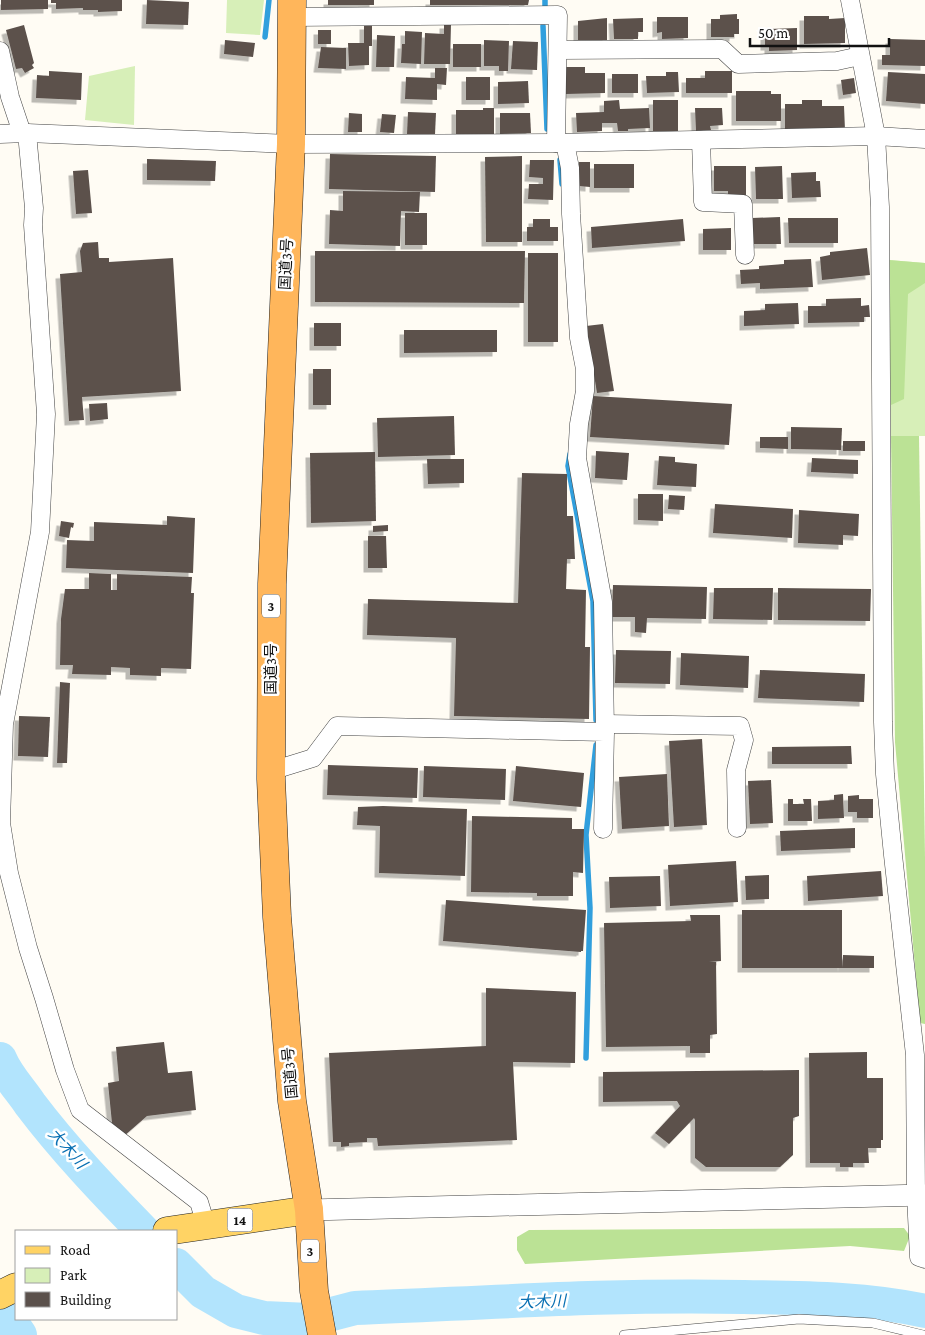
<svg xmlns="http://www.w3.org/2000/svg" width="925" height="1335" font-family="'Crimson Pro','Noto Sans JP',serif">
<defs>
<filter id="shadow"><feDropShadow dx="-4.5" dy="4.5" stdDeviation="0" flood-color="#0004"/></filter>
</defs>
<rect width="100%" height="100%" fill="#fffcf4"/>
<!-- green -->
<g fill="#d7efb8">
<path d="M227,0H264L260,35L226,33Z"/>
<path d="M135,66L134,125L85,120L89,76Z"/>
<path d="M889,260L925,263V436H891Z"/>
</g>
<!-- forest -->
<g fill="#bbe295">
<path d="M889,260L925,263V283L908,294L904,399L891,405Z"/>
<path d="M891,436H919L925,858V1024L920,1023L895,742Z"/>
<path d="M904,1228L910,1236L904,1251L850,1246L525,1264L517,1250V1237L529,1230Z"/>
</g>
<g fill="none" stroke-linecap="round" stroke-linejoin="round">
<!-- stream -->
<g stroke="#319fdd" stroke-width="5.5">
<path d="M545,0V7"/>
<path d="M543,26L547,129"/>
<path d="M265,37L269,0"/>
<path d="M560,160L562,184"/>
<path d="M570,454L568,466L593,601L596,720"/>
<path d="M586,1058L590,908L586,835L596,745"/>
</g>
<!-- river -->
<g stroke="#b2e4fd" stroke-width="34">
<path d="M0,1059C7,1076 20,1089 30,1104C64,1149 104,1191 143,1231"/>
<path d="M176,1265L203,1292L236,1311L264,1318L309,1320L355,1308C484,1303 614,1294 744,1297C804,1298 866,1298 925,1311"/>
<path d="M0,1306L20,1335"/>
</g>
</g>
<!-- building -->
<g fill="#5b514c" filter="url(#shadow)">
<path d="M1,0H48V9L1,10Z"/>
<path d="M51,0H122V11L98,12V10H83V8L56,9V3H51Z"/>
<path d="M147,0L189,2L188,25L146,24Z"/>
<rect x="328" y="0" width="46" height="5"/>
<path d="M430,0H529L528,5H430Z"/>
<path d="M737,14V19H739V34H734V37H711V19H720V15Z"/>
<path d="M804,16H829V19L845,18V43L804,44Z"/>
<path d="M657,17H688V38L662,39V32L657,33Z"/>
<path d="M607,18V40H578V21Z"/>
<path d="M643,18V32H638V39H614L613,19Z"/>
<path d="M444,24H451L450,64H424L425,33L444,34Z"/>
<path d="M24,25L34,63L32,65L34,68L25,73L22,68L16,69L6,30Z"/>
<path d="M364,25H372V46H369V65L349,66L348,43H364Z"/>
<path d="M797,28V50L769,51V46H765V31H769V29Z"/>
<rect x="318" y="30" width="13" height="14"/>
<path d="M405,31L422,32L421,64L401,63L402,44H405Z"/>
<path d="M377,35L395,36L394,67H376Z"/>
<path d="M890,39L925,40V66L882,65V55H890Z"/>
<path d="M225,40L255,43L253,57L224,54Z"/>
<path d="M484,40L509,41L508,71H499V66H484Z"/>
<path d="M513,41L538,42L537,70L511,69Z"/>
<rect x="453" y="44" width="28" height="23"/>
<path d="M321,47L346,48V69L318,68Z"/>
<path d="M566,67H585V73H605V93L566,94Z"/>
<path d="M435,68H447L446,85L437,84V100L405,99L406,77L435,78Z"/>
<path d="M49,71L82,73L81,100L36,98L37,75L49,76Z"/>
<path d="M705,71H732V93H686V78H705Z"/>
<path d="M666,72H678L679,92L647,93L646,76H666Z"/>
<path d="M888,72L925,74V104L886,101Z"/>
<rect x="612" y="74" width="26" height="19"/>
<rect x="466" y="77" width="24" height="23"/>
<path d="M854,78L856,93L843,95L841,80Z"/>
<path d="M528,81L529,103L498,104V82Z"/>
<path d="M736,91H771V94H781V121H736Z"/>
<path d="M619,100L620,109L649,108L650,128L628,129V131H618L617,123H602V131L577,132L576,113L604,112V101Z"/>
<rect x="653" y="100" width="25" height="31"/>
<path d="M802,100H822V106H844L845,130H785V104H802Z"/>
<path d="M483,108H494V135H456V110H483Z"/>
<path d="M695,108H722L723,125L710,126L711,130L696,131Z"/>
<path d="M408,112L436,113L435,134H407Z"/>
<path d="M349,113L362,114V132H348Z"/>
<path d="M500,113H530L531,133L500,134Z"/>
<path d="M382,114L396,115L394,133L380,132Z"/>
<path d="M330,154L436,156L435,192L329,189Z"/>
<path d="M522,156V242H486L485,157Z"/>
<path d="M147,159L216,161L215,181L147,180Z"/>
<path d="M530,160H554L553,200L528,199L529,184H543V178L529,177Z"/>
<path d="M579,162H590V187L579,186Z"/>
<rect x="594" y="164" width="40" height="24"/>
<path d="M714,166H746V195H728V191H714Z"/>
<path d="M782,166L783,199H756L755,167Z"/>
<path d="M88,170L92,213L76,214L73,171Z"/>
<path d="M816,172V181H820L821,197L792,198L791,173Z"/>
<path d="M343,191L420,192L419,212L401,211L400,246L329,244L330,210L343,211Z"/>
<rect x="405" y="213" width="22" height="32"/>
<path d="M780,217L781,244H753L752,218Z"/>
<path d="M788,218H838V243H789Z"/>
<path d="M533,219H550V227H558V241H527V227H533Z"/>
<path d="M683,219L685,241L592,248L591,227Z"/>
<path d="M731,228V250H703V229Z"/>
<path d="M98,242L99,258H109V262L173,258L181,391L82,397L84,420L69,421L60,274L82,272L80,251L83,243Z"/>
<path d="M867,248L870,275L822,280L820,257L830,255V252Z"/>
<path d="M315,251H525L524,303L315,302Z"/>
<rect x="528" y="253" width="30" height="89"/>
<path d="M811,259L813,287L760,289V283L741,284L740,270L759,269V266L784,264V260Z"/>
<path d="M861,298V306L869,305L870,317H864V322L808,323V306H826V299Z"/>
<path d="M798,303L799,324L744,326V311L765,310V304Z"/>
<rect x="314" y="323" width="27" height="23"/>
<path d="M603,324L614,391L597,393L586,326Z"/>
<path d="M404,330H497V352L404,353Z"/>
<rect x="313" y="369" width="18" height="36"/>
<path d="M593,396L732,404L729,445L590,437Z"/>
<path d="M107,403L108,419L90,421L89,404Z"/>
<path d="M454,416L455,455L378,457L377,418Z"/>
<path d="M791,427L842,428L841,450L791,449Z"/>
<path d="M760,437H788V449L760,448Z"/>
<rect x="843" y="441" width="22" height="10"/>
<path d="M596,451L629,453L627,480L595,478Z"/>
<path d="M375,452L376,521L311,523L310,453Z"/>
<path d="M659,456L675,457V462L697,464L696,487L657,485Z"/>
<path d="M812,458L858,460V474L811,472Z"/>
<path d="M427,459H464V483L428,484Z"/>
<path d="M522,473L567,474V516H573L575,559H567L566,589L586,590L585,647H590L589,719L454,716L456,638L367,635L368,599L518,603Z"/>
<path d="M638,494H663V521L638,520Z"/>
<path d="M669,495L685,496L684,510L668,509Z"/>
<path d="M715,504L793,509L792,538L713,533Z"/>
<path d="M799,510L859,514L858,536L843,535V545L798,543Z"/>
<path d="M167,516L195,518L193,573L66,568L67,540L94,541V522L167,525Z"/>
<path d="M61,521L74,523L73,528L71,527L69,538L59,536Z"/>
<path d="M388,525V531L373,532V526Z"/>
<path d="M368,536H386L387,568H368Z"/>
<path d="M89,573L111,574V590H117V574L192,577L191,593H194L191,669L161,668V676L130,675V668L111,667V675L72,674L73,665H60L61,619L65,589H89Z"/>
<path d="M613,585L707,587L706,619L647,618L646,633L635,632V617H612Z"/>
<path d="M714,588H773L772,620L713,619Z"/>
<path d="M778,588L871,589L870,621L778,620Z"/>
<path d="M616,650L671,651L670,684L615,683Z"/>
<path d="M681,653L749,656L748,688L680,685Z"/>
<path d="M760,670L865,674L864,702L758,698Z"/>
<path d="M60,682L70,683L67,763H57Z"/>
<path d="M19,716L50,717L48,757L18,756Z"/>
<path d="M702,739L707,825L674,827L669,741Z"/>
<path d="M851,746L852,764H772V747Z"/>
<path d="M328,765L418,768L417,798L327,795Z"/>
<path d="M424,766L506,769L505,800L423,797Z"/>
<path d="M516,766L584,773L581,807L513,801Z"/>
<path d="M667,774L669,826L622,829L619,777Z"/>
<path d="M771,780L773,823L750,824L748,781Z"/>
<path d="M843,794L844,818L818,819V801L834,800V795Z"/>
<path d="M859,795V799H873V818H857V812H848V796Z"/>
<path d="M788,799H793V804H804L803,799H811L812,821H788Z"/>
<path d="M383,806L467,809L465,876L379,873L380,826L357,825L358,807Z"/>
<path d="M472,816L572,818V829H584L583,873L573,872V896H537V893L471,892Z"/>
<path d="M855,828V848L781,851L780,831Z"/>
<path d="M736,861L738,902L670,906L668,865Z"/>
<path d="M881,871L883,896L808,901L807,876Z"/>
<path d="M769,875V899L746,900L745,876Z"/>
<path d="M660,876L661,906L610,908L609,877Z"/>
<path d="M446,900L586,910L583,951H581V952L443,941Z"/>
<rect x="742" y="910" width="100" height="58"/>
<path d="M690,915H720L721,961L709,962H716L717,1034L710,1035V1053H690V1046L606,1047L604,923L691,921Z"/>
<path d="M843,955L874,956V968H842Z"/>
<path d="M486,988L576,992L575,1063L513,1062L517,1140L378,1146L377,1138H367V1142L349,1143V1146L341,1147V1142H333L329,1053L486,1046Z"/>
<path d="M164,1042L168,1073L192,1071L196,1110L147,1116L124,1136L112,1123L108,1083L119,1081L116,1047Z"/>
<path d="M867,1052V1078H883V1140H881V1148H868L869,1163H853V1167H840V1163H810L809,1053Z"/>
<path d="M799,1070V1116L793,1118V1155L780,1167H706L695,1158V1120L694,1118L669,1144L655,1133L680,1106L677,1101L603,1102V1072Z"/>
</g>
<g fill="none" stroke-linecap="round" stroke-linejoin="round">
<defs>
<path id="service" d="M624,1335L799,1319L873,1323L923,1335"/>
<g id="minor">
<path d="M850,0L876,136L880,207L883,722L885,774L893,855L915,1055L916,1195L919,1257L925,1259"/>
<path d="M292,17L558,15L556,143"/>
<path d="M558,50L722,49L738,64L837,61L860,56"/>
<path d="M0,51L10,97L22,133"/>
<path d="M27,133L34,208L33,225L46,414L40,532L4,724L1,823L9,873L28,948L44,998L65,1070L80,1110L199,1202L206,1225"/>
<path d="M0,134L27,133L291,144L556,143L876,136L925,139"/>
<path d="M701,140L703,202L743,204L745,255"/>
<path d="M565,143L570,168L571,214L579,338L585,369V391L579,424L577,458L603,602L605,732"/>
<path d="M605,724L740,726L744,740L736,770L737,828"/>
<path d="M271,771L313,758L337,726L605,732L603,829"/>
</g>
<path id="tertiary" d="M309,1210L925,1195"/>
<g id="primary">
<path d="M167,1231L309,1210"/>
<path d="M0,1295L16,1287"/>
</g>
<path id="trunk" d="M292,0L291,144L272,584L271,779L277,917L292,1101L309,1210L314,1291L322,1335"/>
</defs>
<!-- service casing -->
<use href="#service" stroke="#444" stroke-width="10"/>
<!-- minor casing -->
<use href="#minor" stroke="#444" stroke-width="19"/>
<!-- tertiary casing -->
<use href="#tertiary" stroke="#444" stroke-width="22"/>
<!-- primary casing -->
<use href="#primary" stroke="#222" stroke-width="29"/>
<!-- trunk casing -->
<use href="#trunk" stroke="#222" stroke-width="29"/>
<!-- service -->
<use href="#service" stroke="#fff" stroke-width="9"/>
<!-- minor -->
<use href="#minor" stroke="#fff" stroke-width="18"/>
<!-- tertiary -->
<use href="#tertiary" stroke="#fff" stroke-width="21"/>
<!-- primary -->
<use href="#primary" stroke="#ffd364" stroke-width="28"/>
<!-- trunk -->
<use href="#trunk" stroke="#ffb65b" stroke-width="28"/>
</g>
<g text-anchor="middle" stroke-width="5" stroke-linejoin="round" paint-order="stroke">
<!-- shield labels -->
<g fill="#fff" stroke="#585858" stroke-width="1">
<rect x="262" y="594.5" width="18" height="23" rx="4"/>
<rect x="227.5" y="1208.5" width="25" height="23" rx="4"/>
<rect x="301" y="1239.5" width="18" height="23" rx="4"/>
</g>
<g font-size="14" font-weight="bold" fill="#111">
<text x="271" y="611">3</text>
<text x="240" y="1225">14</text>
<text x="310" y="1256">3</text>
</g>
<!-- street labels -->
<g font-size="15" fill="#111" stroke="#fff">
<text transform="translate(286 264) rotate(-87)" y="5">国道3号</text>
<text transform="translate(271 669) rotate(-90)" y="5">国道3号</text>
<text transform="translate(290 1073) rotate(-95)" y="5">国道3号</text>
</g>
<!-- water labels -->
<g font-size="16" font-style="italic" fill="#0970b3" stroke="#fff">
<text transform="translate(68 1148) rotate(48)" y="6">大木川</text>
<text transform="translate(542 1301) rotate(-2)" y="6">大木川</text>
</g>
</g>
<!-- legend -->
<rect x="15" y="1230" width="162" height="90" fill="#ffffff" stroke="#a0a0a0"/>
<rect x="25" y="1246" width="25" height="8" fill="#ffd364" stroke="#a0a0a0"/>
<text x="60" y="1255" font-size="15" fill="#111111">Road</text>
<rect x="25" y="1268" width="25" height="15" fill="#d7efb8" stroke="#a0a0a0"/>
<text x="60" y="1280" font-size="15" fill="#111111">Park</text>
<rect x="25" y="1292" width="25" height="15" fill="#5b514c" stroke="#a0a0a0"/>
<text x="60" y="1305" font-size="15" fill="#111111">Building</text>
<!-- scale -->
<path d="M750 38v8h139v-8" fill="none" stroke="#111111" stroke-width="2.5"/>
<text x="758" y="38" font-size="15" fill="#111111" stroke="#ffffff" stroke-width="4" paint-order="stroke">50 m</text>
</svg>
